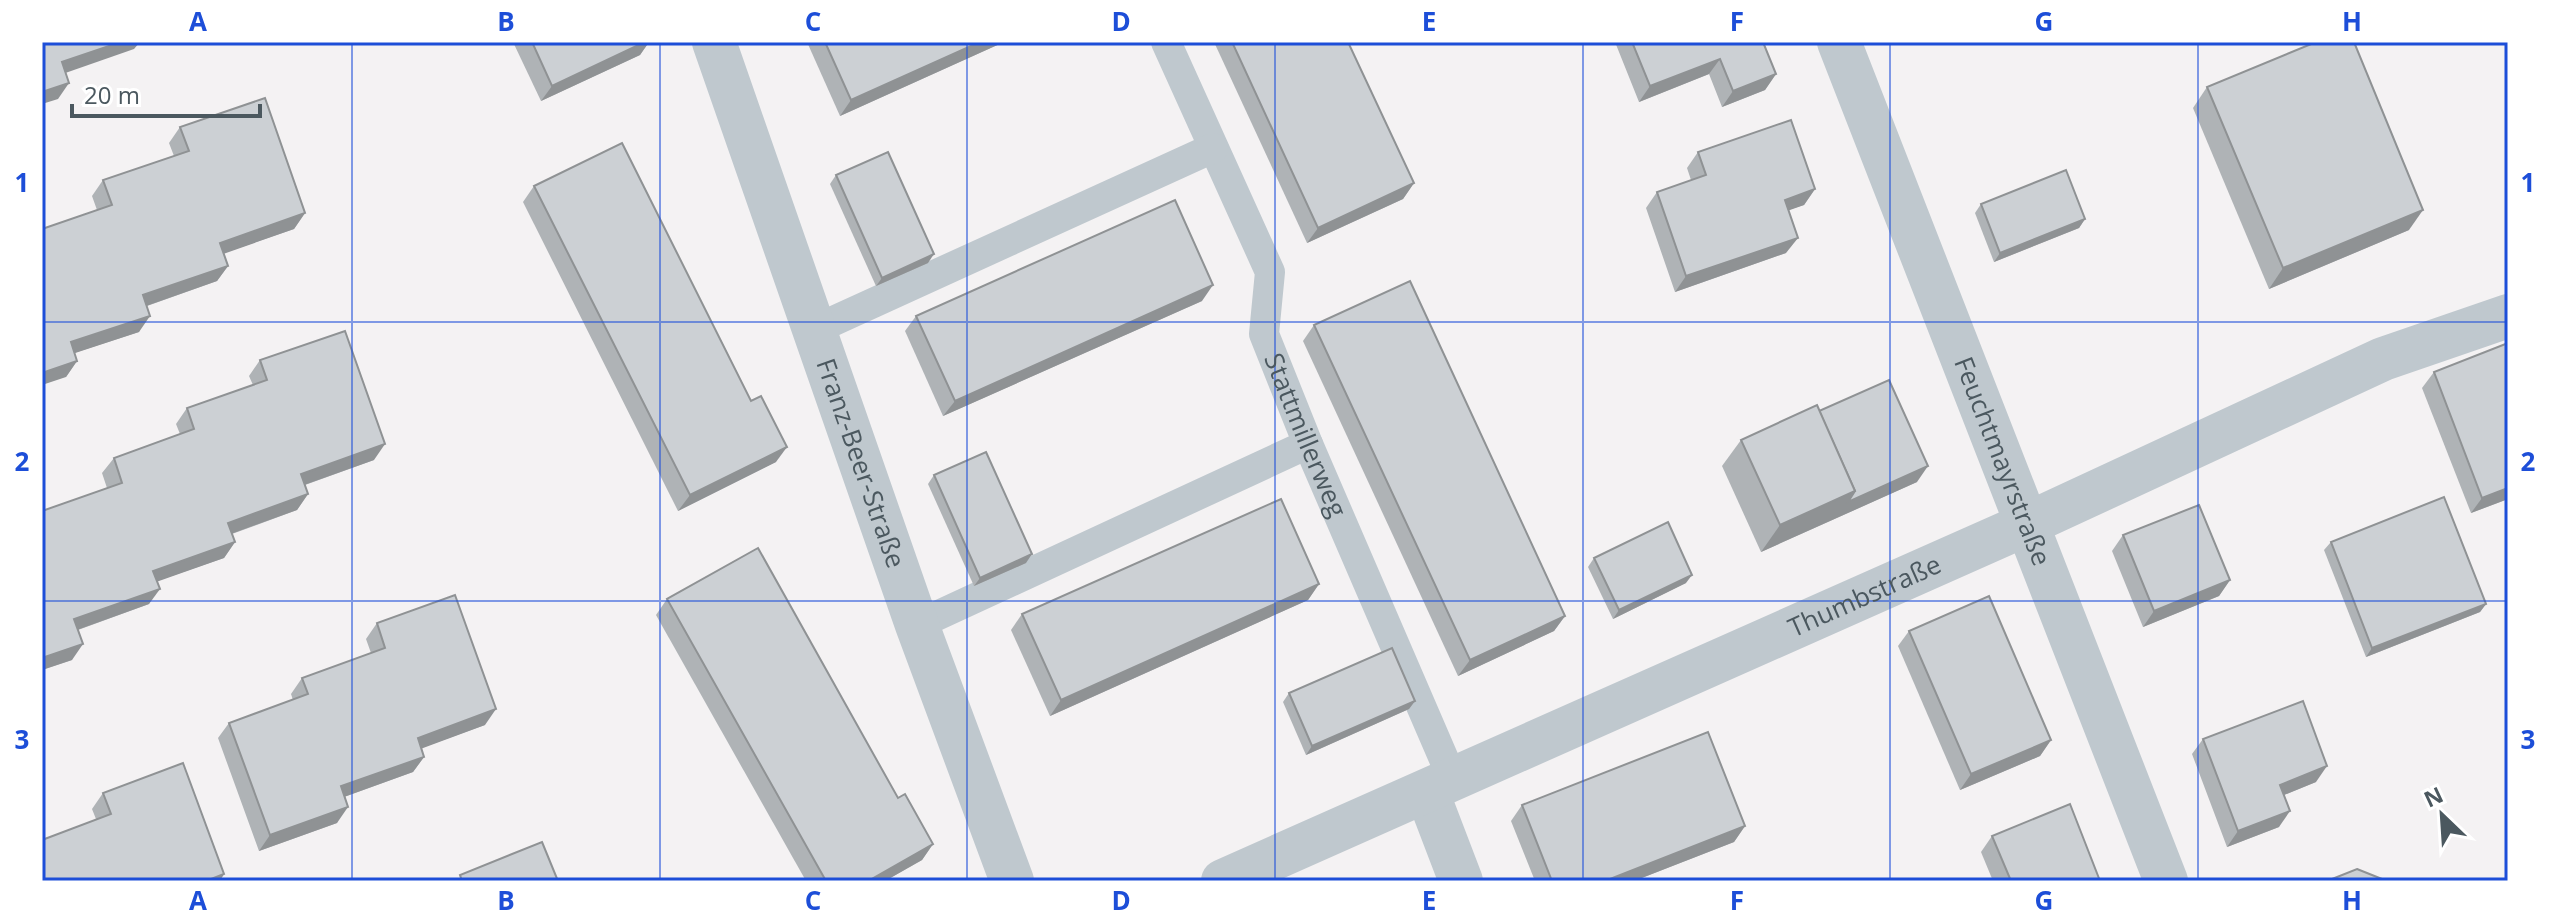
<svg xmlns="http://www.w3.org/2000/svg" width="2550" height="923" font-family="'Open Sans',sans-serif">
<rect width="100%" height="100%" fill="#f4f2f3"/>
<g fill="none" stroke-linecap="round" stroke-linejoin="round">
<!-- lane -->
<g stroke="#bfc8ce" stroke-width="30">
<path id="s1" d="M1166,42L1270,272L1264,334L1308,444L1453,780"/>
<path d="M816,329L1213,148"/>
<path d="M917,625L1308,444"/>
</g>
<!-- street -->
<g stroke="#bfc8ce" stroke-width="44">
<path id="s2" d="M714,42L917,625L1012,881"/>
<path id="s3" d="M1839,42L2166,881"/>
<path d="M1427,792L1461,881"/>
<path id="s4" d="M1223,881L2025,525L2383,359L2508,316"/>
</g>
</g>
<!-- wall -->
<g fill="#afb3b6">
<path d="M513,42H649L640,55L541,101Z"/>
<path d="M807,42H1004L840,116Z"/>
<path d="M1214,42H1348L1414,183L1403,199L1307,243Z"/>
<path d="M1615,42H1763L1776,74L1765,90L1722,107L1709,74L1639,102Z"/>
<path d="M2207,87L2409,230L2269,289L2193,108Z"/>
<path d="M180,127L305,213L294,229L224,253L228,266L217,281L147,306L139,332L74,353L77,361L66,377L97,210L92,196L103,180L174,156L169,143Z"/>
<path d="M1698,152L1815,189L1804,205L1788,210L1786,253L1675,292L1646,208L1657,192L1691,180L1687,168Z"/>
<path d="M836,175L928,263L876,286L830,184Z"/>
<path d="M534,186L751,401L776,462L678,511L523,202Z"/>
<path d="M1981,204L2085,219L2079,228L1994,262L1975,213Z"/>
<path d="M1202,301L943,416L905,331L916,316Z"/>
<path d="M1314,325L1565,616L1554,631L1458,676L1303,341Z"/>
<path d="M2508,343V499L2471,513L2422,388L2434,372Z"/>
<path d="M260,360L374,460L305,485L308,494L297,510L232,534L235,542L224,558L157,581L149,604L78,630L72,660L42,670V511L107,488L102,473L114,458L180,434L176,424L187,408L253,385L249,376Z"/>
<path d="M1819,411L1917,482L1761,552L1722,466L1741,440Z"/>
<path d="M934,475L1026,563L974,586L928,484Z"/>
<path d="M2123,535L2230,580L2219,596L2143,627L2112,551Z"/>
<path d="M2331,542L2486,604L2480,612L2366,657L2324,550Z"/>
<path d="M1594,558L1686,583L1613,619L1588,567Z"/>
<path d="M1319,584L1308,600L1050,716L1011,630L1022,614Z"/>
<path d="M667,599L898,798L933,844L922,860L885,881H806L656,615Z"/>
<path d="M377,623L485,725L421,748L424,757L413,772L344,797L337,823L259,851L218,738L229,723L293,700L291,694L302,678L371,653L366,639Z"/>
<path d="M1909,631L2051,740L2040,756L1960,790L1898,646Z"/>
<path d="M1289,693L1415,701L1409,709L1306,755L1283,702Z"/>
<path d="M2203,739L2316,782L2284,795L2279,827L2227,847L2192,754Z"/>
<path d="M103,793L220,881L96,819L92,809Z"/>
<path d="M1522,805L1745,826L1734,842L1634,881H1535L1511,821Z"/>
<path d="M1992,836L2100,881H1993L1981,852Z"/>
</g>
<!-- shaded-wall -->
<g fill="#8f9294">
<path d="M121,42H140L134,49L51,78L62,62Z"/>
<path d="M645,42H649L640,55L541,101L552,86Z"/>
<path d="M980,42H1004L840,116L851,100Z"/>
<path d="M1720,59L1709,74L1639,102L1650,86Z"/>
<path d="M1776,74L1765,90L1722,107L1733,91Z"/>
<path d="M69,83L58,99L42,104V92Z"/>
<path d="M1414,183L1403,199L1307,243L1318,228Z"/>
<path d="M1815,189L1804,205L1773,216L1785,200Z"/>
<path d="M2423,210L2409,230L2269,289L2283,268Z"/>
<path d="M305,213L294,229L209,259L220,243Z"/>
<path d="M2085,219L2079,228L1994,262L2000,253Z"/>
<path d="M1798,238L1786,253L1675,292L1686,276Z"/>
<path d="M934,254L928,263L876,286L882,278Z"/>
<path d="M228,266L217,281L132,311L143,295Z"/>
<path d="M1213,285L1202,301L943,416L955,401Z"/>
<path d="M150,316L139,332L60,358L71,342Z"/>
<path d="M77,361L66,377L42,385V373Z"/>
<path d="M385,444L374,460L290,490L301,474Z"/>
<path d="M787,447L776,462L678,511L690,495Z"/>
<path d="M1928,466L1917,482L1761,552L1780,525L1855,491Z"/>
<path d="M2508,488V499L2471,513L2482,498Z"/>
<path d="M308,494L297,510L217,539L228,523Z"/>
<path d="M235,542L224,558L142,587L153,571Z"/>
<path d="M1032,554L1026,563L974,586L980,578Z"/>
<path d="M1692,575L1686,583L1613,619L1619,610Z"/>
<path d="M2230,580L2219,596L2143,627L2154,611Z"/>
<path d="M1319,584L1308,600L1050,716L1061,700Z"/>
<path d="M160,589L149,604L63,635L74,619Z"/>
<path d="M2486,604L2480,612L2366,657L2372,648Z"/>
<path d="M1565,616L1554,631L1458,676L1470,660Z"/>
<path d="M83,644L72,660L42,670V658Z"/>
<path d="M1415,701L1409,709L1306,755L1312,746Z"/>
<path d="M496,709L485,725L407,754L418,738Z"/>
<path d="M2051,740L2040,756L1960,790L1971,774Z"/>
<path d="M424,757L413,772L330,802L341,786Z"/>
<path d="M2327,766L2316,782L2269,801L2280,785Z"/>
<path d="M348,807L337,823L259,851L270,835Z"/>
<path d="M2290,811L2279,827L2227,847L2238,831Z"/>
<path d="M1745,826L1734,842L1634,881H1605Z"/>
<path d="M933,844L922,860L885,881H868Z"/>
<path d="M224,874L220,881H206Z"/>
</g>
<!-- building -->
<g fill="#ccd0d4" stroke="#8f9294" stroke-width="2">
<path d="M42,42H121L62,62L69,83L42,92Z"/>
<path d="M532,42H645L552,86Z"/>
<path d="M825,42H980L851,100Z"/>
<path d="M1232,42H1348L1414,183L1318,228Z"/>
<path d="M1632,42H1763L1776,74L1733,91L1720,59L1650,86Z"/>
<path d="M2316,42H2354L2423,210L2283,268L2207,87Z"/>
<path d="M265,98L305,213L220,243L228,266L143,295L150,316L71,342L77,361L42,373V229L112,205L103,180L189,151L180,127Z"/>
<path d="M1791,120L1815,189L1785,200L1798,238L1686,276L1657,192L1706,175L1698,152Z"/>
<path d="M622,143L751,401L761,396L787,447L690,495L534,186Z"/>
<path d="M888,152L934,254L882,278L836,175Z"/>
<path d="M2066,170L2085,219L2000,253L1981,204Z"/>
<path d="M1175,200L1213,285L955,401L916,316Z"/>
<path d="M1410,281L1565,616L1470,660L1314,325Z"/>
<path d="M345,331L385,444L301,474L308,494L228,523L235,542L153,571L160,589L74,619L83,644L42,658V531H43L42,528V511L122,483L114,458L194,429L187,408L267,380L260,360Z"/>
<path d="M2508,343V488L2482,498L2434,372Z"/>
<path d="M1889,380L1928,466L1848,502L1855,491L1819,411Z"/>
<path d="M1817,405L1855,491L1780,525L1741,440Z"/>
<path d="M986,452L1032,554L980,578L934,475Z"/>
<path d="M2444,497L2486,604L2372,648L2331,542Z"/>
<path d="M1281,499L1319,584L1061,700L1022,614Z"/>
<path d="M2199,505L2230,580L2154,611L2123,535Z"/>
<path d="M1668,522L1692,575L1619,610L1594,558Z"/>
<path d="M758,548L898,798L905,794L933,844L868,881H826L667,599Z"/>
<path d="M455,595L496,709L418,738L424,757L341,786L348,807L270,835L229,723L308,694L302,678L385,648L377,623Z"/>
<path d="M1989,596L2051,740L1971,774L1909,631Z"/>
<path d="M1392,648L1415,701L1312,746L1289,693Z"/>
<path d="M2303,701L2327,766L2280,785L2290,811L2238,831L2203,739Z"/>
<path d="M1708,732L1745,826L1605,881H1552L1522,805Z"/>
<path d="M183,763L224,874L206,881H42V840L111,814L103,793Z"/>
<path d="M2070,804L2100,881H2011L1992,836Z"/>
<path d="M542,842L558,881H462L460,875Z"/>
<path d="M2357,869L2387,881H2327Z"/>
</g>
<!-- grid -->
<path fill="none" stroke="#1d4ed8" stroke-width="2" stroke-opacity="0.55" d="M352,42V881M660,42V881M967,42V881M1275,42V881M1583,42V881M1890,42V881M2198,42V881M42,322H2508M42,601H2508"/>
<g text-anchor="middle" stroke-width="7" stroke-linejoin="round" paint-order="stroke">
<!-- street labels -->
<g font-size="26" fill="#4b585f" stroke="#fff">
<text dy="9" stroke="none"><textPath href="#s1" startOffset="424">Stattmillerweg</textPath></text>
<text dy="9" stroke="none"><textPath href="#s2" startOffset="446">Franz-Beer-Straße</textPath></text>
<text dy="9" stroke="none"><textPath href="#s3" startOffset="450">Feuchtmayrstraße</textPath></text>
<text dy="9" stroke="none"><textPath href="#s4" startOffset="702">Thumbstraße</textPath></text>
</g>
</g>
<!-- border -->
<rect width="2550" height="923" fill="none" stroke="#ffffff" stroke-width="88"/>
<!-- north arrow -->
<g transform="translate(2442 815) rotate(335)" stroke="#ffffff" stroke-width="6" paint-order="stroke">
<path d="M0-6L14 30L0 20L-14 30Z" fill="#4b585f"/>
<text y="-12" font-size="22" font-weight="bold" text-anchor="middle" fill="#4b585f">N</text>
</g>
<!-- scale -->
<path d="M72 104v12h188v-12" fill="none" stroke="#4b585f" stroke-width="4"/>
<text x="84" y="104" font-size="24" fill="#4b585f" stroke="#ffffff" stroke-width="6" paint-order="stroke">20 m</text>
<rect x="44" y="44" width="2462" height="835" fill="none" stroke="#1d4ed8" stroke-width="3"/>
<g font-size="26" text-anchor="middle" font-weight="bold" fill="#1d4ed8">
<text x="198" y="31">A</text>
<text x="506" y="31">B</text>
<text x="813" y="31">C</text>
<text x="1121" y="31">D</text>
<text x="1429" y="31">E</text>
<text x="1737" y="31">F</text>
<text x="2044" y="31">G</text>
<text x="2352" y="31">H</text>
<text x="22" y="192">1</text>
<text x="2528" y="192">1</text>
<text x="22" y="471">2</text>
<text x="2528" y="471">2</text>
<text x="22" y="749">3</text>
<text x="2528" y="749">3</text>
<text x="198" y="910">A</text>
<text x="506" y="910">B</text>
<text x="813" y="910">C</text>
<text x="1121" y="910">D</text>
<text x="1429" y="910">E</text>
<text x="1737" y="910">F</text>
<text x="2044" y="910">G</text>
<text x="2352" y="910">H</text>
</g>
</svg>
